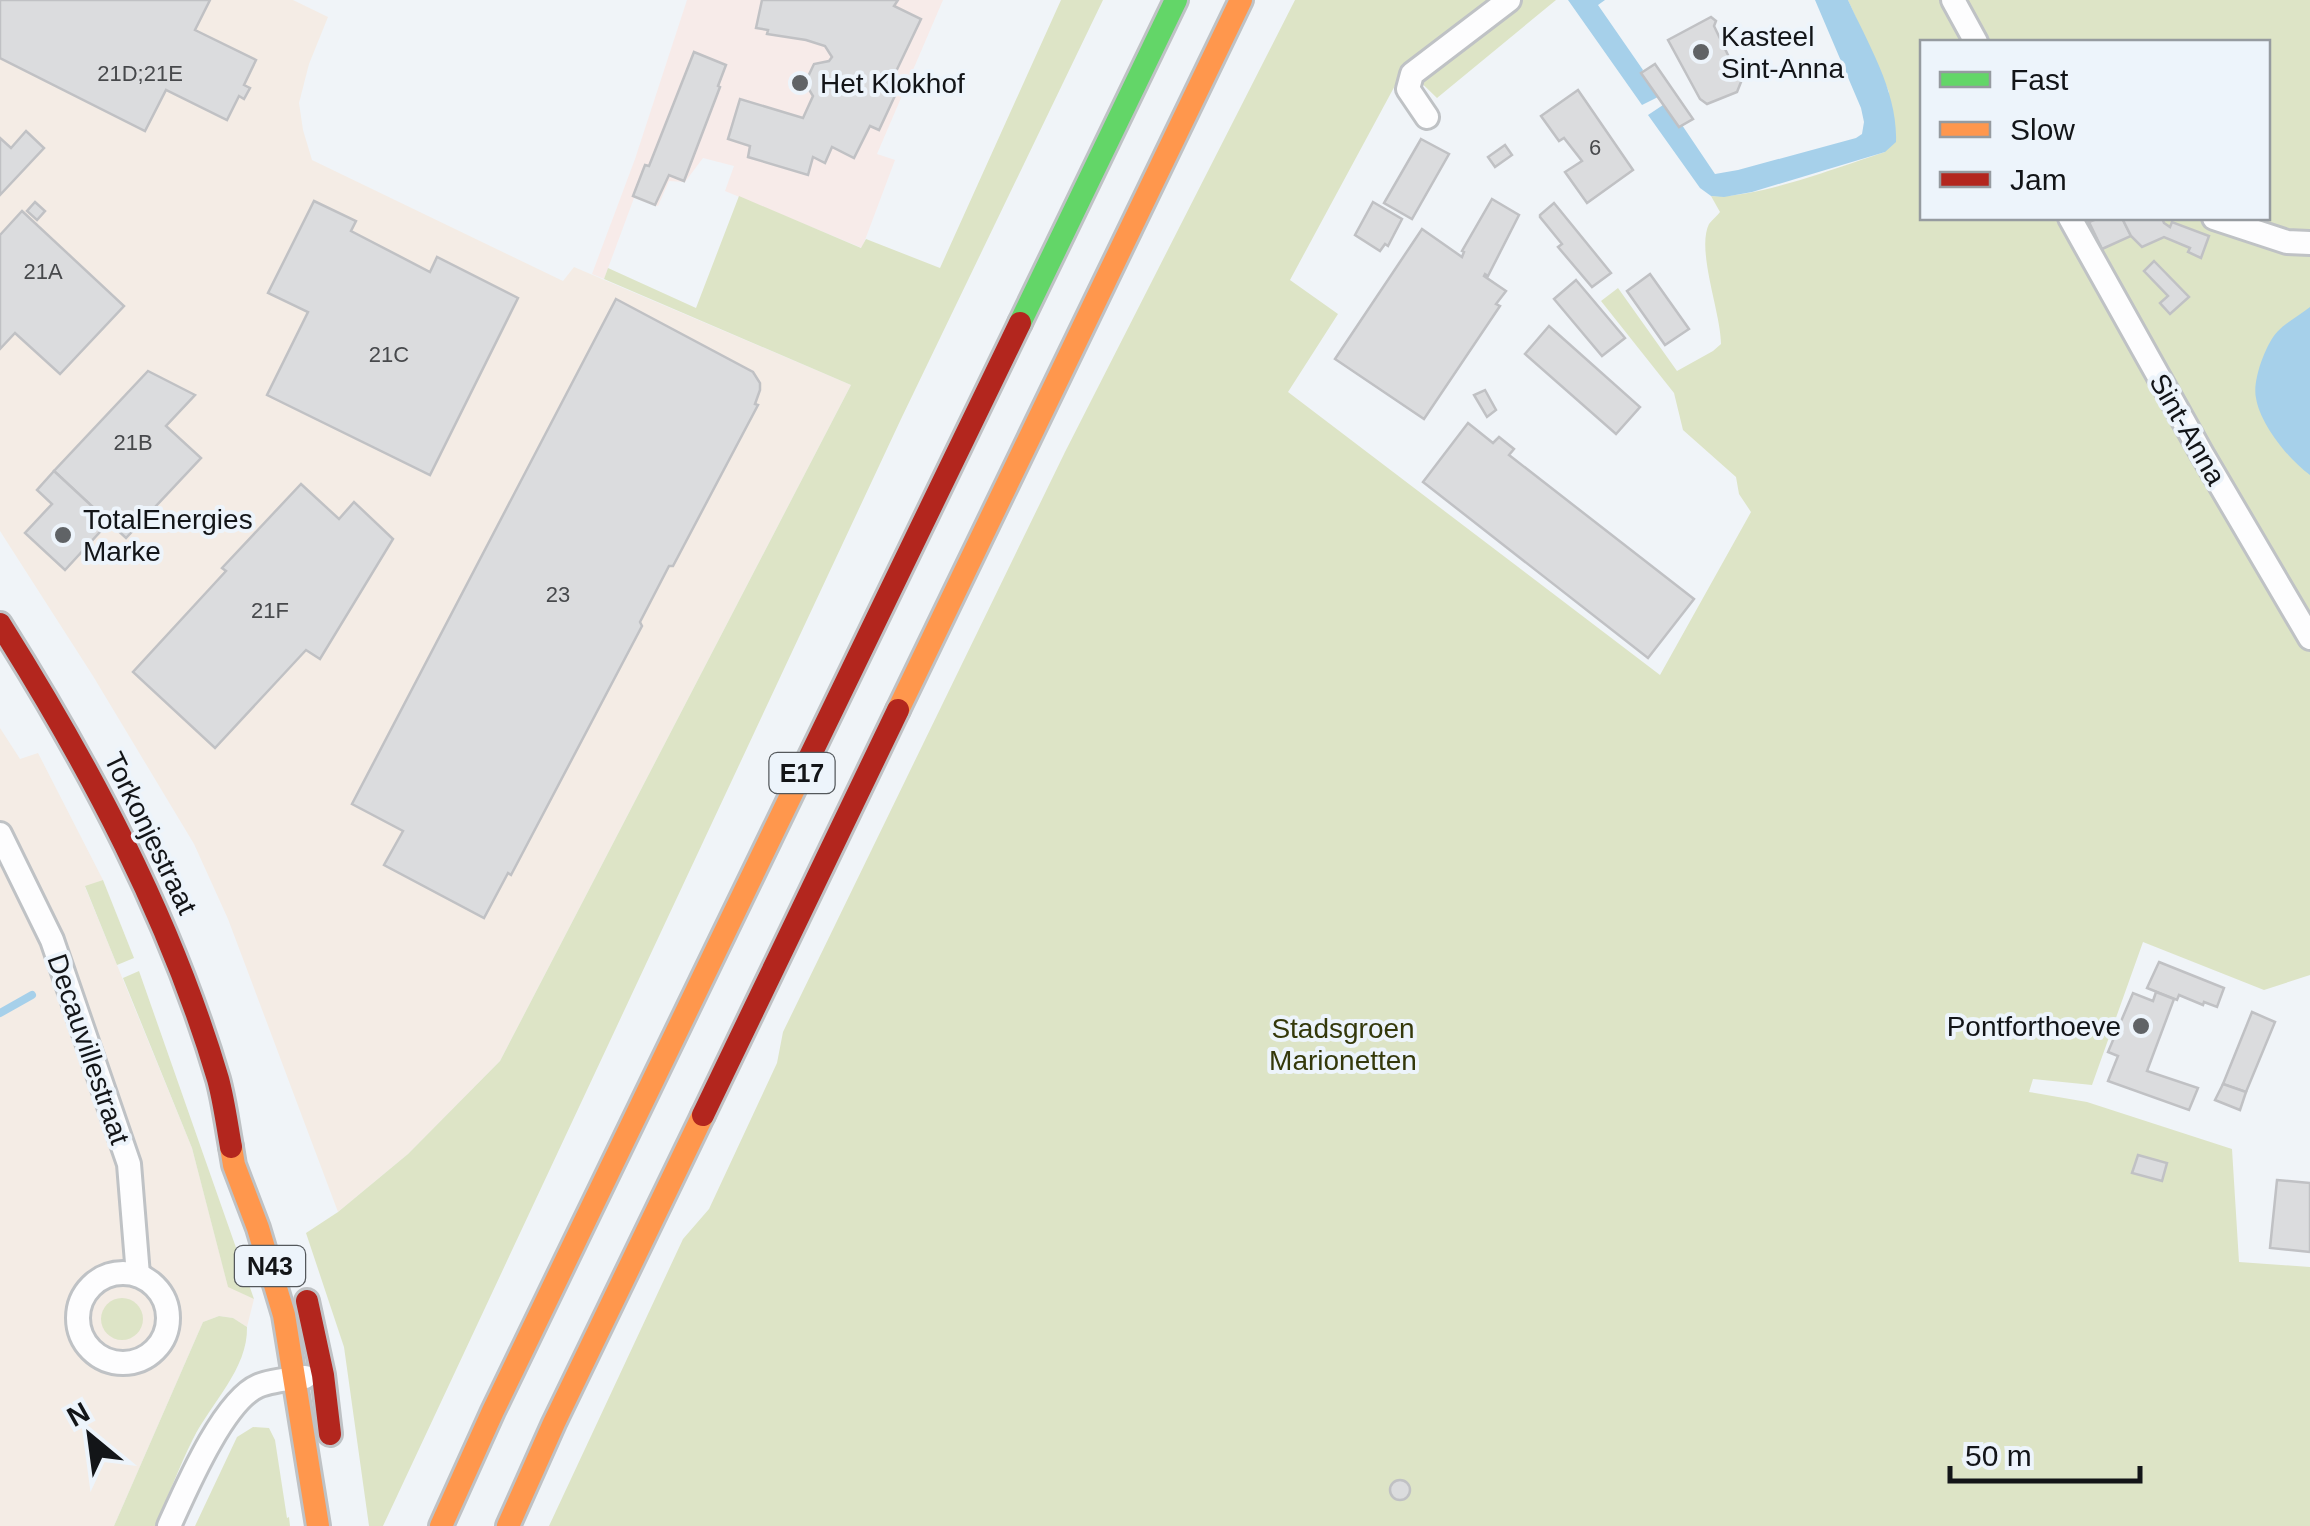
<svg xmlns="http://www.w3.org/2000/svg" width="2310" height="1526" font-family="Helvetica,sans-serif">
<rect width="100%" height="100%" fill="#f0f4f8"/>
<!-- commercial -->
<path fill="#f7ebe9" d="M687,0H943L877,154L895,160L862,248L725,191L734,166L703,158L685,182L669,181L658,206L634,198L604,279L592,274L635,159Z"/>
<!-- industrial -->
<g fill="#f4ece5">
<path d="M0,0H293L328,17L309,64L299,103L303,130L312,160L563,281L574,267L851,385L500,1061L408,1154L338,1212L228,919L194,844L93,676L0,531Z"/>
<path d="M0,728L20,759L38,753L103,880L85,887L192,1148L228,1286L254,1299L247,1327L233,1318L219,1316L203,1322L114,1526H0Z"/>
</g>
<!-- green -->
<g fill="#dde4c6" fill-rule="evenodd">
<path d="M1061,0H1103L901,419L383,1526H369L344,1347L306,1233L338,1212L408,1154L500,1061L851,385L604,279L608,268L696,308L739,196L861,248L866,239L940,268Z"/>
<path d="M1295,0H1556L1437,98L1405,67L1290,280L1338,314L1288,392L1660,675L1751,512L1739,494L1736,477L1683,430L1674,393L1601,301L1618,288L1677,371L1713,351L1721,344C1721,313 1696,250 1709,224C1712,220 1717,216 1720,212L1711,196C1757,199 1838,167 1885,152L1889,92L1848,0H2310V975L2264,990L2143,942L2092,1085L2033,1079L2029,1092L2087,1102L2232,1149L2239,1262L2310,1267V1526H549L683,1239L709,1209L777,1063L783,1032L1065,452ZM1922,42H2268V218H1922Z"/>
<path d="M103,880L134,958L117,965L85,886Z"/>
<path d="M139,971L254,1299L228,1287L192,1148L123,978Z"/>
<circle cx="122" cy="1319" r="21"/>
<path d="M219,1316L233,1318L247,1327C248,1369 211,1403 193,1439C179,1467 168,1497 155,1526H114L203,1322Z"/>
<path d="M253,1427L269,1428L275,1440L287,1518L289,1517L290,1526H195L237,1437Z"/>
</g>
<!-- water -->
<g fill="#a6d0ea">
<path d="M1568,0H1605L1598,5L1643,70L1641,73L1658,97L1642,105Z"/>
<path d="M1815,0H1848C1868,44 1898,92 1896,142L1885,152L1752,192L1724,197L1711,196L1700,188L1648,115L1663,105L1679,127L1682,125L1715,174L1738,170L1856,138L1862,134L1864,122L1861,108Z"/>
<path d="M2310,307V475C2289,460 2260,424 2256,398C2252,381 2266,343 2278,331C2287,322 2300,315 2310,307Z"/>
</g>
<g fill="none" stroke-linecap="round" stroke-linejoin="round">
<!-- stream -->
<path stroke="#a6d0ea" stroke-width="8" d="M0,1013L32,995"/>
</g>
<!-- building -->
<g fill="#dbdcde" stroke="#c0c1c4" stroke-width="2.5">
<path d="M0,0H210L195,30L256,60L244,85L250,88L244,99L239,96L227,120L166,90L145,131L0,58Z"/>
<path d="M762,0H898L894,6L921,19L891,82L899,87L879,130L870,126L854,158L832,147L825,163L813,157L808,175L748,157L750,146L728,139L740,99L803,118L813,96L805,83L814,64L829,61L832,57L825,46L806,40L767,34L768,30L756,28Z"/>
<path d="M1711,17L1716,21L1714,26L1741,82L1737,92L1707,104L1700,99L1668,40Z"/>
<path d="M694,52L726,65L718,86L720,87L684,181L669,175L655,205L633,196L645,165L649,166Z"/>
<path d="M1655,64L1693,119L1679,127L1641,73Z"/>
<path d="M1578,90L1633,170L1587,203L1565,172L1582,161L1564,138L1559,141L1541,116Z"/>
<path d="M26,131L44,148L0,195V138L11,148Z"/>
<path d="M1421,139L1449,154L1412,219L1384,203Z"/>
<path d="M1505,145L1512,155L1495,167L1488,157Z"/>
<path d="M1492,199L1519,215L1488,276L1485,274L1484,276L1506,291L1496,304L1500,306L1424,419L1335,359L1422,229L1462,257L1464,252L1462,251Z"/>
<path d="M314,201L356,221L351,231L430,272L437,257L518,298L430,475L267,395L308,312L268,293Z"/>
<path d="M35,202L45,211L37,220L27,211Z"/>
<path d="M1373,202L1402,219L1388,246L1385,244L1380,251L1355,235Z"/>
<path d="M1554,203L1611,273L1592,287L1558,247L1562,244L1540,217V215Z"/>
<path d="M22,211L124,306L60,374L15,333L0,349V235Z"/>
<path d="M2099,218H2122L2131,236L2102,249L2089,222Z"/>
<path d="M2122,218H2162L2164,223L2170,227L2172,222L2209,236L2201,258L2188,252L2190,248L2164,237L2142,247L2131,236Z"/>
<path d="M2154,261L2189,297L2170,314L2160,303L2168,296L2144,271Z"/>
<path d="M1650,274L1689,329L1665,345L1627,291Z"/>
<path d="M1576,280L1625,338L1602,356L1554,299Z"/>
<path d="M616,299L753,372L760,383V390L755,404L758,405L673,566H669L640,622L642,626L511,875L508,873L484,918L384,865L403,831L352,804Z"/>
<path d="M1549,326L1640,407L1616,434L1525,354Z"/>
<path d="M148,371L195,395L166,426L201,458L126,538L54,471Z"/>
<path d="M1485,390L1496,410L1487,417L1474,395Z"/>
<path d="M1468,423L1493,443L1499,437L1514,449L1509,455L1694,599L1648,658L1423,482Z"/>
<path d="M54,471L109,522L65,570L25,533L52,504L37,490Z"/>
<path d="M301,484L339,519L354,502L393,539L320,659L306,650L215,748L133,672L226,571L222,568Z"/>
<path d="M2159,962L2224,988L2217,1007L2204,1002L2203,1005L2179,995L2177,1000L2147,988Z"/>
<path d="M2156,992L2174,999L2147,1071L2198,1088L2189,1110L2108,1081L2118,1056L2108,1052L2133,993L2153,1001Z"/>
<path d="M2252,1012L2275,1022L2246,1092L2223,1084Z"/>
<path d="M2223,1084L2246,1092L2240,1110L2215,1100Z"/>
<path d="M2138,1155L2167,1163L2162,1181L2132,1173Z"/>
<path d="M2277,1180L2310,1183V1252L2270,1248Z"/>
<circle cx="1400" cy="1490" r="10"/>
</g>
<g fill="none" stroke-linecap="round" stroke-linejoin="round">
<defs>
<g id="street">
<path d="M1953,0L1976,42"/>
<path d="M1427,117L1408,89L1412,74L1509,0"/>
<path d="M2070,218L2202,454L2310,638"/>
<path d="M2214,218L2287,242L2310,243"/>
<path d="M0,834L52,940L129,1164L138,1275"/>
<circle cx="123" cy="1318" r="45"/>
<path d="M169,1526C185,1491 223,1401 258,1386C272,1380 290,1379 305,1377"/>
</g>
<path id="fast" d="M1020,323L1176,0"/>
<g id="slow">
<path d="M898,710L1241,0"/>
<path d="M231,1147L234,1165L258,1228L284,1315L318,1526"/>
<path d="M441,1526L493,1411L797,783"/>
<path d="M508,1526L554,1423L703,1115"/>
</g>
<g id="jam">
<path d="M0,624C90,767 170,917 218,1079C224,1101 227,1125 231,1147"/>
<path d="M797,783L1020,323"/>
<path d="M703,1115L898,710"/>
<path d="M307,1301L323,1375L330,1434"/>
</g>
</defs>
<!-- street casing -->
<use href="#street" stroke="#bfc2c5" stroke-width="28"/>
<!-- fast casing -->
<use href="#fast" stroke="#bfc2c5" stroke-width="28"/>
<!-- slow casing -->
<use href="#slow" stroke="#bfc2c5" stroke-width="28"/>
<!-- jam casing -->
<use href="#jam" stroke="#bfc2c5" stroke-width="28"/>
<!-- street -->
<use href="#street" stroke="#fdfdfe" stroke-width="22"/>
<!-- fast -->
<use href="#fast" stroke="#63d668" stroke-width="22"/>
<!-- slow -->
<use href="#slow" stroke="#ff974d" stroke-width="22"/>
<!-- jam -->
<use href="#jam" stroke="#b3261e" stroke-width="22"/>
</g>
<!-- markers -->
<g fill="#606366" stroke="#edf4fb" stroke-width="4">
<circle cx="1701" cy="52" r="10"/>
<circle cx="800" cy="83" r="10"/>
<circle cx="63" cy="535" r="10"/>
<circle cx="2141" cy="1026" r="10"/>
</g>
<g text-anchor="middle" stroke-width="8" stroke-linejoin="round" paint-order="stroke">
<!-- number labels -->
<g font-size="22" fill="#47494c">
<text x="140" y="81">21D;21E</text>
<text x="1595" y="155">6</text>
<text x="43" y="279">21A</text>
<text x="389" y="362">21C</text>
<text x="133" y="450">21B</text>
<text x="558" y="602">23</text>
<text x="270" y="618">21F</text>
</g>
<!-- shield labels -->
<g fill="#edf4fb" stroke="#54585c" stroke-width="2.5">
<rect x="769.5" y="753" width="65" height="40" rx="8"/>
<rect x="235" y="1246" width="70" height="40" rx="8"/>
</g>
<g font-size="25" font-weight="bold" fill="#131518">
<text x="802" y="782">E17</text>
<text x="270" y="1275">N43</text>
</g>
<!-- poi labels -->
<g font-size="28" fill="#131518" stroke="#edf4fb" text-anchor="start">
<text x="1721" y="46">Kasteel<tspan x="1721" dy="32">Sint-Anna</tspan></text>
<text x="820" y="93">Het Klokhof</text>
<text x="83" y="529">TotalEnergies<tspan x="83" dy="32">Marke</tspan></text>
<text x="2121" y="1036" text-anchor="end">Pontforthoeve</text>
</g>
<!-- street labels -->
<g font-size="28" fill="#131518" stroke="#edf4fb">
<text transform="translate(2188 429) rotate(60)" y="10">Sint-Anna</text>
<text transform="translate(151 833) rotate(64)" y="10">Torkonjestraat</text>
<text transform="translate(89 1049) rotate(71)" y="10">Decauvillestraat</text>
</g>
<!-- park labels -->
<g font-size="28" fill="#34380a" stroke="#edf4fb">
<text x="1343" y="1038">Stadsgroen<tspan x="1343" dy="32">Marionetten</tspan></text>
</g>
</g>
<!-- legend -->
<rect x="1920" y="40" width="350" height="180" fill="#edf4fb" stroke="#969ba0" stroke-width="2.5"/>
<rect x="1940" y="72" width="50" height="15" fill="#63d668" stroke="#969ba0" stroke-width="2.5"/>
<text x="2010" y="90" font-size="30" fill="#131518">Fast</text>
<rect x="1940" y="122" width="50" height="15" fill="#ff974d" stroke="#969ba0" stroke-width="2.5"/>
<text x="2010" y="140" font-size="30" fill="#131518">Slow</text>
<rect x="1940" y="172" width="50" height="15" fill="#b3261e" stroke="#969ba0" stroke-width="2.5"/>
<text x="2010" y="190" font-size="30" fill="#131518">Jam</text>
<!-- north arrow -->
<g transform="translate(90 1436) rotate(331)" stroke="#edf4fb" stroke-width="8" paint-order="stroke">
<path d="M0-8L18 38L0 25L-18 38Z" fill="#131518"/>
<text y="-15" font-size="28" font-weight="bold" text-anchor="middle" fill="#131518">N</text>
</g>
<!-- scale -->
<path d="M1950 1466v15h190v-15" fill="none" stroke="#131518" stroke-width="5"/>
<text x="1965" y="1466" font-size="30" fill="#131518" stroke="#edf4fb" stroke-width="8" paint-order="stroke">50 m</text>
</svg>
